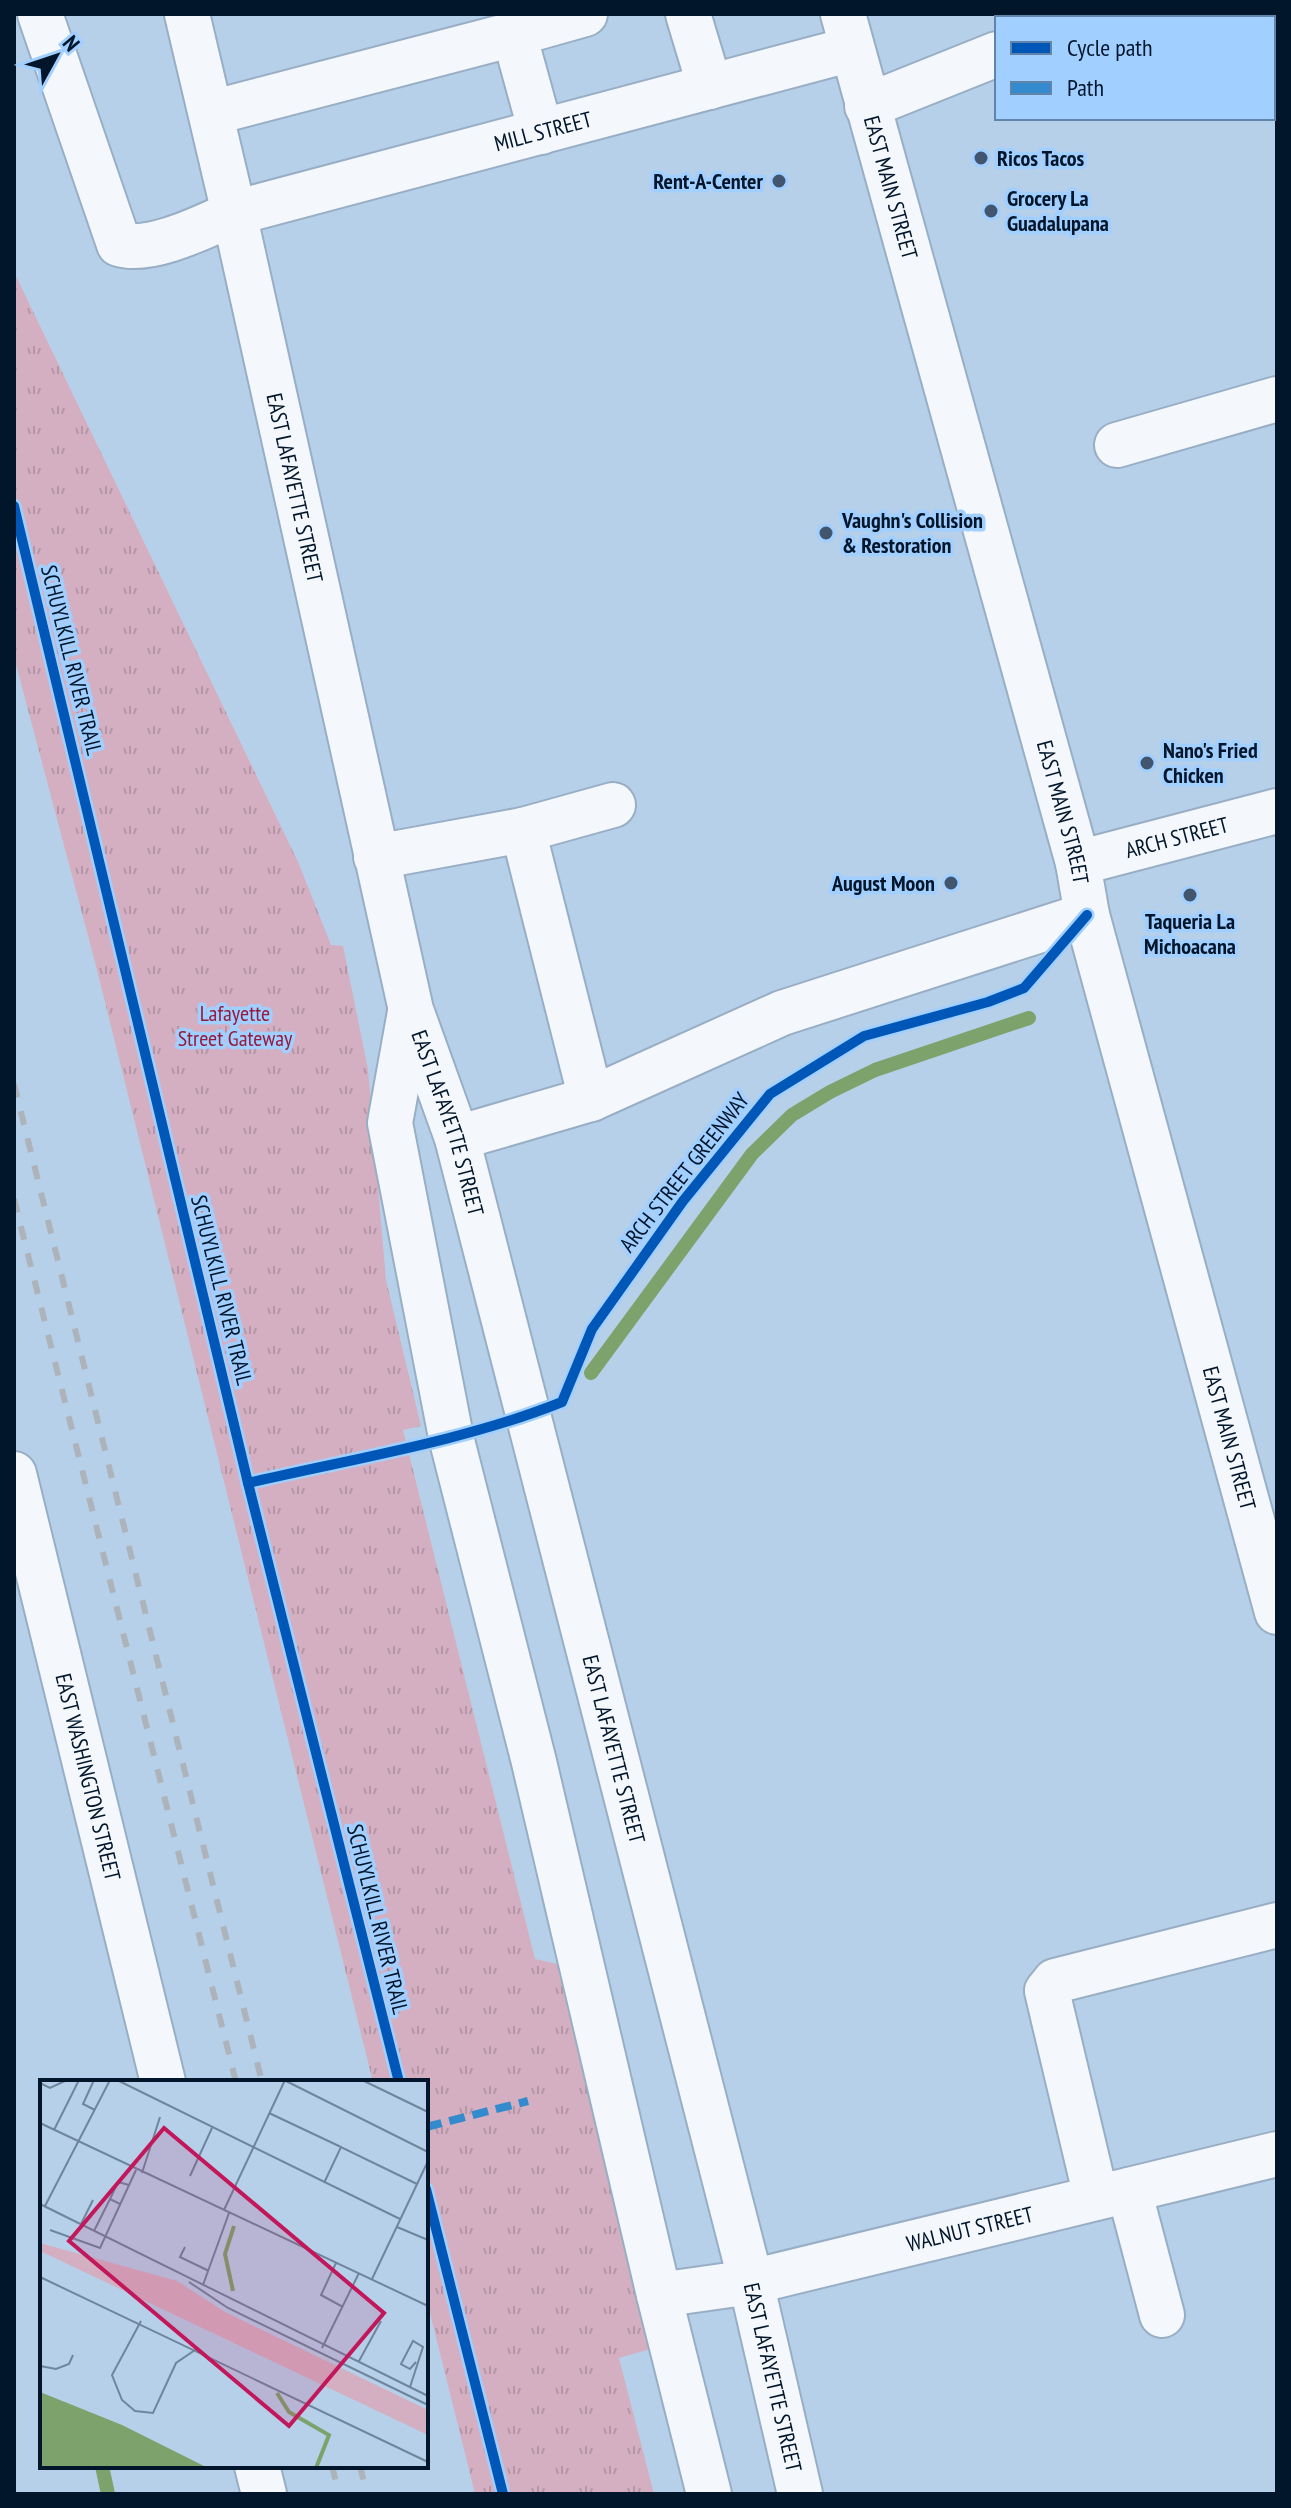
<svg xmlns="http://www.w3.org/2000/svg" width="1291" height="2508" font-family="'PT Sans Narrow',sans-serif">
<defs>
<pattern id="grass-tufts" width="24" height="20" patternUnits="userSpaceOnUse" patternTransform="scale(2)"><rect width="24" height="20" fill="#d4afc1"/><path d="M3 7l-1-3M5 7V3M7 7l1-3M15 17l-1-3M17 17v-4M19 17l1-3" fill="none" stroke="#b496a6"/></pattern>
</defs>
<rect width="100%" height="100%" fill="#b7d0e9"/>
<!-- grass -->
<path fill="url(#grass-tufts)" d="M14,272L299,864L331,945L343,946L368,1069L386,1280L421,1426L403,1430L535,1959L557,1964L654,2348L619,2358L654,2494H475L426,2297V2082H373L96,966L14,657Z"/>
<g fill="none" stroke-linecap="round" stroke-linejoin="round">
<!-- stream -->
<g stroke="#7ea26c" stroke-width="14">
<path d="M591,1373L752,1154L792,1115L830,1092L875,1070L1029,1018"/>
<path d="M102,2466L108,2494"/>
</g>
<defs>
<g id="minor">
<path id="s1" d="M40,14L119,244C150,254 205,226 234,213L852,49"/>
<path id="s2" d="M187,14L234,213L411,1010L457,1138L751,2282L800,2494"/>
<path d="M688,14L710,87"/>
<path d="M1086,18L1096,14"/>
<path d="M514,34L585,14"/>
<path d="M867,106L997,54"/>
<path d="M211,113L514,34L541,132"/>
<path d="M1117,445L1277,399"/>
<path d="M376,857L523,830"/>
<path id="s3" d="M1078,863L1277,811"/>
<path d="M410,1012L390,1123L451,1437L534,1762L659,2295L709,2494"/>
<path d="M591,1099L523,830L613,805"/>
<path d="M457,1138L591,1099L782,1013L1087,915"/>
<path id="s4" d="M14,1474L163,2082"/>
<path d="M1129,2190L1162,2315"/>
<path d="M1096,2197L1047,1991L1055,1981L1277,1925"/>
<path id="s5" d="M659,2295L751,2282L1277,2154"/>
<path d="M257,2466L264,2494"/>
</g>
<g id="major">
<path id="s6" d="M843,14L1078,863L1087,915L1277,1612"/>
</g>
</defs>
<!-- minor casing -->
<use href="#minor" stroke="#98aec5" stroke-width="48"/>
<!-- major casing -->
<use href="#major" stroke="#98aec5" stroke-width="48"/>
<!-- minor -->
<use href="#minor" stroke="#f4f8fc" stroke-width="44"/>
<!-- major -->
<use href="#major" stroke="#f4f8fc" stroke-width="44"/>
<!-- rail -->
<g stroke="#adb3ba" stroke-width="6" stroke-dasharray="14 14" stroke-linecap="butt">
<path d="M14,1084L262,2082"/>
<path d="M14,1199L236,2082"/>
<path d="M332,2466L339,2494"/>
<path d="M360,2466L367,2494"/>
</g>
<!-- quiet -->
<path stroke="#338bcd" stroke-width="8" stroke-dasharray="16 8" stroke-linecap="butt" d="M426,2127L528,2101"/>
<defs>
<g id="cycleway">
<path d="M14,506L248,1483L399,2082"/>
<path d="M248,1483C351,1459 465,1441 562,1402L592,1329L683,1201L770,1094L864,1036L988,1002L1024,988L1087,915"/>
<path d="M426,2189L503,2494"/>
</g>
</defs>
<!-- cycleway casing -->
<use href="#cycleway" stroke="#a1cfff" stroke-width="15"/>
<!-- cycleway -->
<use href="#cycleway" stroke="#0057b8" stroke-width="10"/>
</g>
<!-- markers -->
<g fill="#41566e" stroke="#a1cfff" stroke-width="3">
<circle cx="981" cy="158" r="8"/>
<circle cx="779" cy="181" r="8"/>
<circle cx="991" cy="211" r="8"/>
<circle cx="826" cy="533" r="8"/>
<circle cx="1147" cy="763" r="8"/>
<circle cx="951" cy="883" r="8"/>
<circle cx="1190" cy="895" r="8"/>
</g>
<g text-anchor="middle" stroke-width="7" stroke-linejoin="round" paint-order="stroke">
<!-- street labels -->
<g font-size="22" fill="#01152b" stroke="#a1cfff">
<text dy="8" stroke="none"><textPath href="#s1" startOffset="684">MILL STREET</textPath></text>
<text dy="8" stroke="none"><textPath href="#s6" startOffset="180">EAST MAIN STREET</textPath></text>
<text dy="8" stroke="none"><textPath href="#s2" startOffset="486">EAST LAFAYETTE STREET</textPath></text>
<text transform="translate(72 660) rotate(76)" y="8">SCHUYLKILL RIVER TRAIL</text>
<text dy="8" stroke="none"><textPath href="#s6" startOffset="828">EAST MAIN STREET</textPath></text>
<text dy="8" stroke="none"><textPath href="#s3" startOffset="102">ARCH STREET</textPath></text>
<text dy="8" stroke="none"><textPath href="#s2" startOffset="1140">EAST LAFAYETTE STREET</textPath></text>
<text transform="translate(684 1172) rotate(-52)" y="8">ARCH STREET GREENWAY</text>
<text transform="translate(222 1290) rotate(76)" y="8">SCHUYLKILL RIVER TRAIL</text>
<text dy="8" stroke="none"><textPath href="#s6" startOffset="1476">EAST MAIN STREET</textPath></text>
<text dy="8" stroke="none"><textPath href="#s2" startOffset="1788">EAST LAFAYETTE STREET</textPath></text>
<text dy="8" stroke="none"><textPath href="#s4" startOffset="312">EAST WASHINGTON STREET</textPath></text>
<text transform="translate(378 1919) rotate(76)" y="8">SCHUYLKILL RIVER TRAIL</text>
<text dy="8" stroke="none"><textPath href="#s5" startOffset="318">WALNUT STREET</textPath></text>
<text dy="8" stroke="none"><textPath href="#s2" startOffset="2436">EAST LAFAYETTE STREET</textPath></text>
</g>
<!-- poi labels -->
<g font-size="22" font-weight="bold" fill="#01152b" stroke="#a1cfff" text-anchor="start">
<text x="997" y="166">Ricos Tacos</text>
<text x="763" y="189" text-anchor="end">Rent-A-Center</text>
<text x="1007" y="206">Grocery La<tspan x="1007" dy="25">Guadalupana</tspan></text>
<text x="842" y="528">Vaughn's Collision<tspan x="842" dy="25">&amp; Restoration</tspan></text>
<text x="1163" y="758">Nano's Fried<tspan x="1163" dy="25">Chicken</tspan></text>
<text x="935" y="891" text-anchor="end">August Moon</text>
<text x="1190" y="929" text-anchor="middle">Taqueria La<tspan x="1190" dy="25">Michoacana</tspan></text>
</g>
<!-- park labels -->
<g font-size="22" fill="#931b3e" stroke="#a1cfff">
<text x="235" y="1021">Lafayette<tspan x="235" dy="25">Street Gateway</tspan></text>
</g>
</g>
<!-- overview -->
<g transform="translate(40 2080)">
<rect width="388" height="388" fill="#b7d0e9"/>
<path d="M0,163L137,201L185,232L388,330V355L0,171Z" fill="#d4afc1"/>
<path d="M0,312L82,345L168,388H0Z" fill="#7ea26c"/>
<path fill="none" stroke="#7ea26c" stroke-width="4" d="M193,211L185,174L194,146M237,313L249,332L289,355L276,388"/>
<path fill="none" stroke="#6e859d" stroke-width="2" d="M54,0L43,24L55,30M77,0L360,139M244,0L388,72M322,0L388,32M0,3L10,8L27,0M229,33L301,67M0,43L388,226M14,50L39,0M102,93L120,37M150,96L172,48M284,103L301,67L377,104M70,119L78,102L89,105M0,124L388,316M5,126L70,0M184,130L245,0M41,144L53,120M357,147L388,160M10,150L60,168L96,90M54,151L70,119L80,124M145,167L140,177L169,191M296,183L281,215L303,227M0,197L388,382M332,199L388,81M149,202L188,228L388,325M163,205L189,133M101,241L72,295L82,320L95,331L113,333L136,283L158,268M282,268L319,193M319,281L341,241M0,286L16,289L29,284L33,275M370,307L383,267L373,261L361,284L370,289L376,282"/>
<path fill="#c2185b" fill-opacity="0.15" stroke="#c2185b" stroke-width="4" d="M124,48L344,233L249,346L29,161Z"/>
<rect width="388" height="388" fill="none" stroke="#01152b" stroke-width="4"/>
</g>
<!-- border -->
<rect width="1291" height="2508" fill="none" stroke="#01152b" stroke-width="32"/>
<!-- legend -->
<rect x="995" y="16" width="280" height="104" fill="#a1cfff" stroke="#6185aa" stroke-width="2"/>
<rect x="1011" y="42" width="40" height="12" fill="#0057b8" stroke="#6185aa" stroke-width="2"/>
<text x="1067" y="56" font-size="24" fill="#01152b">Cycle path</text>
<rect x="1011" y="82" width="40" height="12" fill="#338bcd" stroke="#6185aa" stroke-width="2"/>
<text x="1067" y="96" font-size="24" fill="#01152b">Path</text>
<!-- north arrow -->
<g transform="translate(56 56) rotate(50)" stroke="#a1cfff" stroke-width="6" paint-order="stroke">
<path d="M0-6L14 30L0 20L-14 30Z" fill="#01152b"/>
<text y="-12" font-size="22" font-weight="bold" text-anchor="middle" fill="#01152b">N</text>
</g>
</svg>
